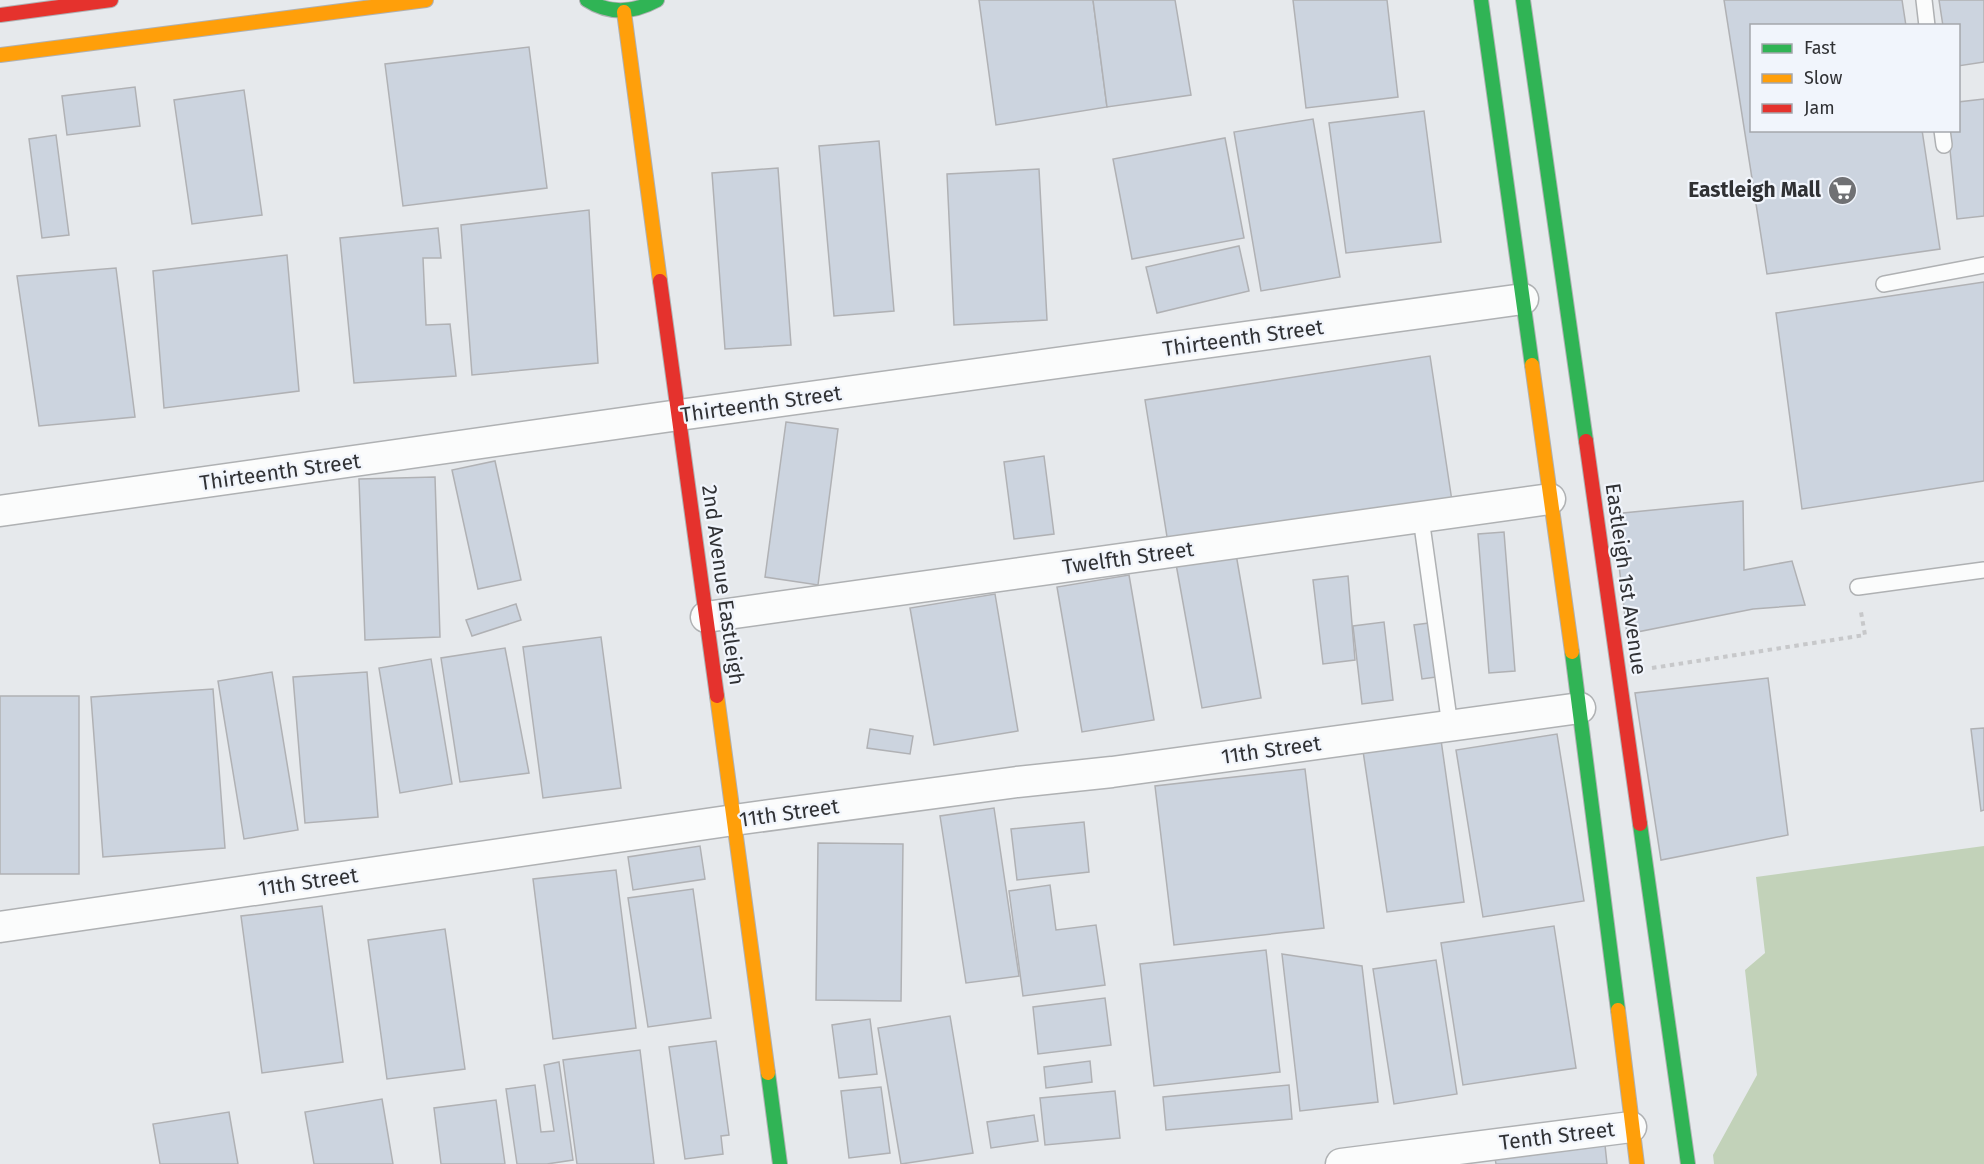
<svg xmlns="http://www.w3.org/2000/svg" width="1984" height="1164" font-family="'Fira Sans',sans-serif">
<rect width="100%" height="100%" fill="#e6e9ec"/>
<!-- green -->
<path fill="#c2d2b9" d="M1984,846V1164H1714L1713,1155L1757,1075L1745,970L1765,953L1756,877Z"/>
<!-- building -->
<g fill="#ccd4df" stroke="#b0b1b4" stroke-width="1.5">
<path d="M979,0H1093L1107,107L996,125Z"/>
<path d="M1093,0H1175L1191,95L1107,107Z"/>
<path d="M1293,0H1387L1398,97L1306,108Z"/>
<path d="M1724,0H1902L1906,26H1752V130H1922L1940,249L1767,274Z"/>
<path d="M1939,0H1984V62L1958,66V26H1943Z"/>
<path d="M529,47L547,188L403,206L385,64Z"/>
<path d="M135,87L140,126L67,135L62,96Z"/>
<path d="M244,90L262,215L192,224L174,100Z"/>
<path d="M1984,99V216L1957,219L1948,130H1958V102Z"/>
<path d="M1424,111L1441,242L1346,253L1329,123Z"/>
<path d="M1313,119L1340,277L1261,291L1234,132Z"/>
<path d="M56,135L69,235L42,238L29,139Z"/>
<path d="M1225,138L1244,238L1132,259L1113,159Z"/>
<path d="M879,141L894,311L834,316L819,146Z"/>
<path d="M778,168L791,345L725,349L712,173Z"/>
<path d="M1039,169L1047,320L954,325L947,174Z"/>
<path d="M589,210L598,363L472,375L461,225Z"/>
<path d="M438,228L441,258H423L426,325L450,324L456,376L354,383L340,238Z"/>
<path d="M1239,246L1249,291L1157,313L1146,267Z"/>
<path d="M287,255L299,391L164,408L153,271Z"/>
<path d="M116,268L135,417L39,426L17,276Z"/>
<path d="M1984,282V481L1802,509L1776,313Z"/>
<path d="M1430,356L1452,501L1168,543L1145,400Z"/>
<path d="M786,422L838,429L818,585L765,577Z"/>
<path d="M1044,456L1054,534L1014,539L1004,462Z"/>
<path d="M495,461L521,580L478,589L452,470Z"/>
<path d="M435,477L440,637L365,640L359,479Z"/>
<path d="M1743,501L1744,570L1792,561L1805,605L1753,609L1627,634L1613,514Z"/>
<path d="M1504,532L1515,671L1489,673L1478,534Z"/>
<path d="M1236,554L1261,698L1202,708L1176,564Z"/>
<path d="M1129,575L1154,720L1082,732L1057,587Z"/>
<path d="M1348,576L1355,660L1323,664L1313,580Z"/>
<path d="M995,594L1018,731L934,745L910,608Z"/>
<path d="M516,604L521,620L472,636L466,620Z"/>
<path d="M1384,622L1393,700L1362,704L1353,626Z"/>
<path d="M1436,622L1443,676L1422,679L1414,625Z"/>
<path d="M601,637L621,788L543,798L523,647Z"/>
<path d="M505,648L529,773L460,782L441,658Z"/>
<path d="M431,659L452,784L400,793L379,668Z"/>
<path d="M272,672L298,830L244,839L218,681Z"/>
<path d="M367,672L378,817L305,823L293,677Z"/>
<path d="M1768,678L1788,835L1661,860L1635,693Z"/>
<path d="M213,689L225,848L103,857L91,697Z"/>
<rect x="0" y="696" width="79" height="178"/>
<path d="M1984,728V810L1981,811L1971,729Z"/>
<path d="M870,729L913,736L910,754L867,748Z"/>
<path d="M1557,734L1584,901L1483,917L1456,750Z"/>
<path d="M1441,740L1464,902L1387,912L1363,751Z"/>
<path d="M1305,769L1324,928L1174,945L1155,786Z"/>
<path d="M994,808L1019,976L966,983L940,816Z"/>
<path d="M1084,822L1089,872L1017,880L1011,829Z"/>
<path d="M818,843L903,844L901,1001L816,1000Z"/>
<path d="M700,846L705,879L633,890L628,857Z"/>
<path d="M616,870L636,1028L553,1039L533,879Z"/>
<path d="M1050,885L1056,930L1096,925L1105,985L1023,996L1009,891Z"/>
<path d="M693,889L711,1018L648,1027L628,898Z"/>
<path d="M322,906L343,1062L262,1073L241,916Z"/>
<path d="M1554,926L1576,1068L1463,1085L1441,943Z"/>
<path d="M445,929L465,1069L387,1079L368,940Z"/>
<path d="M1266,950L1280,1072L1154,1086L1140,964Z"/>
<path d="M1282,954L1362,966L1378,1102L1300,1111Z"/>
<path d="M1436,960L1457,1094L1394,1104L1373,969Z"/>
<path d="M1105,998L1111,1045L1038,1054L1033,1007Z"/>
<path d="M950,1016L973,1153L901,1164L878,1028Z"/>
<path d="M870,1019L877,1074L839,1078L832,1025Z"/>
<path d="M716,1041L729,1135L721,1136L723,1154L685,1159L669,1047Z"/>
<path d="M640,1050L654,1164H577L563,1060Z"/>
<path d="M1090,1061L1092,1082L1046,1088L1044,1067Z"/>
<path d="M559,1062L573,1160L547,1164H517L506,1089L535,1085L541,1132L554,1131L544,1065Z"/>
<path d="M1289,1085L1292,1119L1166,1130L1163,1097Z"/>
<path d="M881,1087L890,1153L849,1158L841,1091Z"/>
<path d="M1115,1091L1120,1138L1045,1145L1040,1098Z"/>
<path d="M382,1099L393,1164H314L305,1112Z"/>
<path d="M496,1100L505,1164H441L434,1108Z"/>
<path d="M229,1112L238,1164H160L153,1124Z"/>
<path d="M1034,1115L1038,1141L991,1148L987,1122Z"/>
<path d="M1605,1145L1607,1164H1496L1495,1158Z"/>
</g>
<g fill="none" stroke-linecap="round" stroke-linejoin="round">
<defs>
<g id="lane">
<path d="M1924,0L1927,26"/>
<path d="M1942,130L1944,145"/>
<path d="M1884,284L1984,265"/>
<path d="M1421,518L1450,726"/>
<path d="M1858,587L1984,570"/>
</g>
<g id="street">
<path d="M0,511L679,415L1523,299"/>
<path d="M706,617L1550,499"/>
<path d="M0,927L734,820L1017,782L1112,772L1580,708"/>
<path d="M1341,1164L1631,1127"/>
</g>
<g id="fast">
<path d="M587,0C610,15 633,13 657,0"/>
<path d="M1481,0L1532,365"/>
<path d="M1523,0L1586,441"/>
<path d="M1572,652L1618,1010"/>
<path d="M1640,824L1688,1164"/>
<path d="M768,1073L780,1164"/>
</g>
<g id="slow">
<path d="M624,12L660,281"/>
<path d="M0,55L426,0"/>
<path d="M1532,365L1572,652"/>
<path d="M717,696L768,1073"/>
<path d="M1618,1010L1637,1164"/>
</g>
<g id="jam">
<path d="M0,15L111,0"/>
<path d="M660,281L717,696"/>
<path d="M1586,441L1640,824"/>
</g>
</defs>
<!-- lane casing -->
<use href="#lane" stroke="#afb1b3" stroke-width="18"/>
<!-- street casing -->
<use href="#street" stroke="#afb1b3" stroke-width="33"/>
<!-- fast casing -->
<use href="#fast" stroke="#afb1b3" stroke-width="16"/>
<!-- slow casing -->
<use href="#slow" stroke="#afb1b3" stroke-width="16"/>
<!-- jam casing -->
<use href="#jam" stroke="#afb1b3" stroke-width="16"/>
<!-- path -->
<path stroke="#c7c8ca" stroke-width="4" stroke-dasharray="4.5 4.5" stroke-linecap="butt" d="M1652,668L1865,635L1861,612"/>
<!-- lane -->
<use href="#lane" stroke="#fbfcfc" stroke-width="15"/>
<!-- street -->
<use href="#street" stroke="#fbfcfc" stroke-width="30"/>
<!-- fast -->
<use href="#fast" stroke="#30b455" stroke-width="14"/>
<!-- slow -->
<use href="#slow" stroke="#ff9f0a" stroke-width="14"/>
<!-- jam -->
<use href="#jam" stroke="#e5322d" stroke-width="14"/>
</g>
<!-- icons -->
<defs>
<symbol id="supermarket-disc" viewBox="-11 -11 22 22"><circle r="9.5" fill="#707174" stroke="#f1f5fc"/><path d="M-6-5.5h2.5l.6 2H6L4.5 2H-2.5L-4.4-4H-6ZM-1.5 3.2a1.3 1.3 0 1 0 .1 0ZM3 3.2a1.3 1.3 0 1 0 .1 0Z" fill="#fff"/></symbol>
</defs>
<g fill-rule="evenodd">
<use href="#supermarket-disc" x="1826" y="174" width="33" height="33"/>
</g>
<g text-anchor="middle" stroke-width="4.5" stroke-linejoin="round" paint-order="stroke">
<!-- poi labels -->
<g font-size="21" font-weight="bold" fill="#303134" stroke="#f1f5fc" text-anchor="end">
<text x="1821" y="197">Eastleigh Mall</text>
</g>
<!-- street labels -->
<g font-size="21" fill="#303134" stroke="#f1f5fc">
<text transform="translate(1243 338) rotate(-8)" y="7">Thirteenth Street</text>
<text transform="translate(761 404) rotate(-8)" y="7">Thirteenth Street</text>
<text transform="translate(280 472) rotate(-8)" y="7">Thirteenth Street</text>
<text transform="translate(1128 558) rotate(-8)" y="7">Twelfth Street</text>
<text transform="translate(1626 579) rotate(82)" y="7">Eastleigh 1st Avenue</text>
<text transform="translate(723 585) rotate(82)" y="7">2nd Avenue Eastleigh</text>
<text transform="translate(1271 750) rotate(-8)" y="7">11th Street</text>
<text transform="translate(789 813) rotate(-8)" y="7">11th Street</text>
<text transform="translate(308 882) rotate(-8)" y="7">11th Street</text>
<text transform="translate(1557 1136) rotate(-7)" y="7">Tenth Street</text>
</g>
</g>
<!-- legend -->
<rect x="1750" y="24" width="210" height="108" fill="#f1f5fc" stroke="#a4a7ac" stroke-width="1.5"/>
<rect x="1762" y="44" width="30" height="9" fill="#30b455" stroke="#a4a7ac" stroke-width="1.5"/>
<text x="1804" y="54" font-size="18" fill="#303134">Fast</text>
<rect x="1762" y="74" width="30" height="9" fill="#ff9f0a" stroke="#a4a7ac" stroke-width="1.5"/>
<text x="1804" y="84" font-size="18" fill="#303134">Slow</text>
<rect x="1762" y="104" width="30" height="9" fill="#e5322d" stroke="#a4a7ac" stroke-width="1.5"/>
<text x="1804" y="114" font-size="18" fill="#303134">Jam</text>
</svg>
